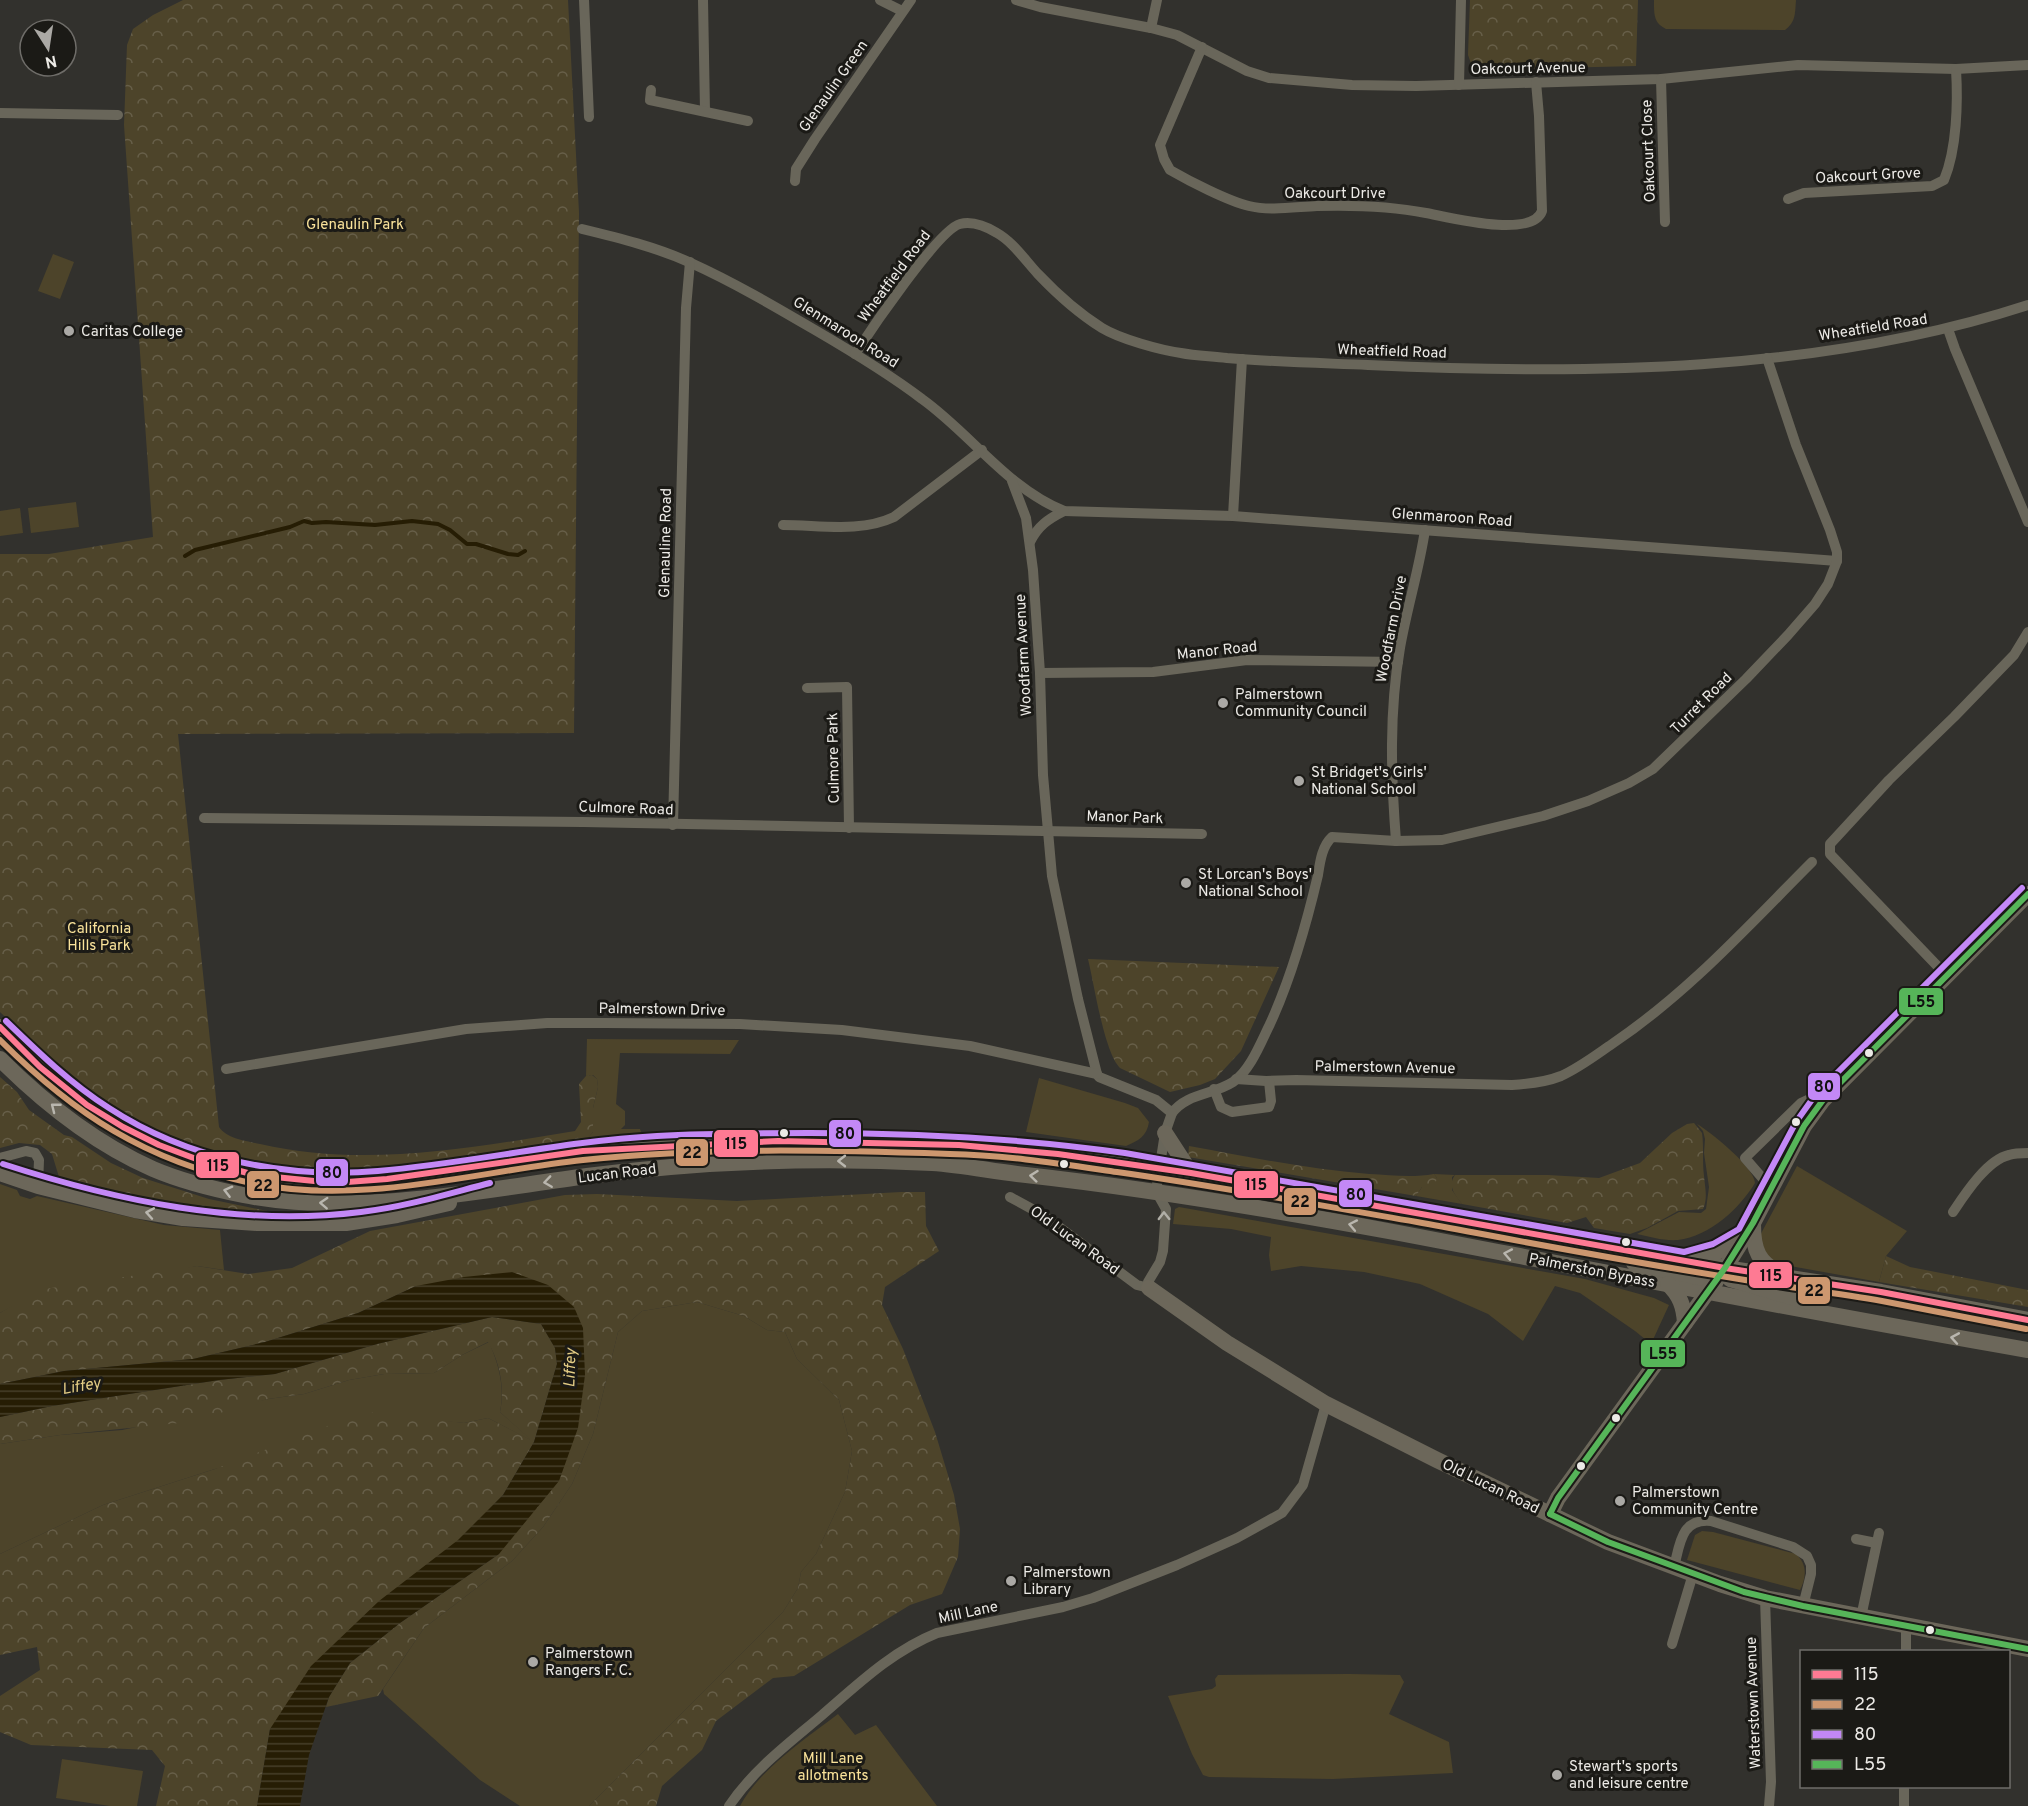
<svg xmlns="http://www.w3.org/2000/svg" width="2028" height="1806" font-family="Overpass,sans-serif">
<defs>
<pattern id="forest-crowns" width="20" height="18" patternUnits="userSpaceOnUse" patternTransform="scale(1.5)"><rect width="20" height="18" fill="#4d442a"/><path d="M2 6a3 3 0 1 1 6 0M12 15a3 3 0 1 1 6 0" fill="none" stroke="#675f49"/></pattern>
<pattern id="water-rules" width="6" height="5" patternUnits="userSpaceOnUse" patternTransform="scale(1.5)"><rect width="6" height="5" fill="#261d04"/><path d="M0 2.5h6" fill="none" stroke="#463e29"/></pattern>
</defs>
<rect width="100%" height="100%" fill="#32312d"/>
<!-- green -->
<g fill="#4d442a">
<path d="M1654,0H1796C1795,13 1796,22 1785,30L1666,29C1653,23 1654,13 1654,0Z"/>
<path d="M53,254L74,262L60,299L38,291Z"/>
<path d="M76,502L79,527L31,533L28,508Z"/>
<path d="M20,508L23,533L0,536V511Z"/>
<path d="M587,1039L739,1040L730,1054L620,1053L616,1104L625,1111V1125L621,1129H640L641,1132L629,1143L581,1146L593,1132V1108L598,1087L597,1079L593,1075L586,1076Z"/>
<path d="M1039,1078L1125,1103L1138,1108L1149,1122C1147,1136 1138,1141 1126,1146L1026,1132Z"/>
<path d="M1697,1124C1711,1132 1755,1168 1755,1183C1739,1209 1710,1236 1678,1240C1664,1241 1650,1237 1637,1234L1679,1212L1701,1213L1706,1209L1709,1187L1704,1153L1705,1139L1703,1131Z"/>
<path d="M1797,1166L1907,1231L1886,1256L1879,1282L1779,1264L1763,1257L1757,1241Z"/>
<path d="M1434,1174L1455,1175L1452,1177V1190L1462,1204L1416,1196L1422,1187L1428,1186L1437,1178Z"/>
<path d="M0,1184L17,1190L20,1196L30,1199L37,1196L164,1225L220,1230L224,1270L197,1266L13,1306L0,1313Z"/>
<path d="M1179,1207L1585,1279L1654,1298L1669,1305L1651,1344L1635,1331L1580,1293L1555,1286L1523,1341L1488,1314L1420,1284L1364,1272L1301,1266L1271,1271L1269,1255L1271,1237L1231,1229L1173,1224L1175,1209Z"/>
<path d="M697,1302L744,1316L767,1330L785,1332L797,1359L839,1400L852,1451L845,1492L816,1554L801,1572L798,1588L783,1612L589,1806H520L480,1780L384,1694L383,1689L424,1628L512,1561L543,1527L572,1484L593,1434L618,1332L642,1311Z"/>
<path d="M489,1342C499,1365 505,1387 500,1412L534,1442L488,1418L464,1423L420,1419L215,1469L103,1505L0,1554V1444L60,1435L122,1430L268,1399L304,1394L349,1380L384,1374L434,1373L462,1355Z"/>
<path d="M1702,1531L1713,1532L1796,1554C1808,1565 1806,1578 1800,1590L1687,1560L1695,1535Z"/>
<path d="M1349,1674L1400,1675L1404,1682L1389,1714L1449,1742L1453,1773L1333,1779L1209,1777L1203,1775L1192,1754L1168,1696L1212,1689L1216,1686L1215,1679L1218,1675Z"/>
<path d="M838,1714L855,1735L876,1725L937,1806H740C759,1770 806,1738 838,1714Z"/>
<path d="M62,1759L143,1771L137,1806H110L56,1798Z"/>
</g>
<!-- forest -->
<g fill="url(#forest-crowns)">
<path d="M183,0H568L579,213L574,733L178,734L219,1127C227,1139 247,1141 260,1144C364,1168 472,1148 575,1131L581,1122L579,1084L586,1076L592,1075L597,1079L598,1087L593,1108V1132L581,1146L334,1178L233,1164L159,1138L117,1115L81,1088L0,1012V554H49L153,537L124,125L127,45L133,29L153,15Z"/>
<path d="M1470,0H1638L1636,66L1478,70L1472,66L1468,55Z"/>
<path d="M1088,959L1279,967L1241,1051L1215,1079L1200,1085L1170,1092L1120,1068C1104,1052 1094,983 1088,959Z"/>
<path d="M0,1077L17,1092L29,1110L64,1135L72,1137L111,1163L143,1178L209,1199L287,1215L274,1216L212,1213L166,1207L131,1199H113L68,1184L59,1177L52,1154L40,1145L19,1143L0,1148Z"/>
<path d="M1694,1123L1702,1133C1704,1147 1702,1162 1704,1176C1705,1188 1708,1198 1703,1209L1678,1211L1647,1228L1630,1234L1594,1228L1586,1217L1567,1223L1462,1204C1455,1195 1447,1186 1455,1175H1548L1599,1178L1640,1163L1672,1133L1687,1124Z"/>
<path d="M1189,1146C1249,1157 1308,1169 1369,1174C1390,1175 1412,1178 1434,1174L1437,1178L1435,1185L1432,1189L1422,1187L1416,1196L1188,1157Z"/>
<path d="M901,1192H925L926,1226L939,1251L885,1287L882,1305L903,1349L935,1432L954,1495L960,1529L958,1557L942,1594L910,1605L794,1676L773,1678L716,1721L702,1750L662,1786L656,1806H589L783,1612L798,1588L801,1572L816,1554L845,1492L852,1451L839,1400L797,1359L785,1332L767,1330L744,1316L697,1302L642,1311L618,1332L593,1434L572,1484L543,1527L512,1561L424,1628L378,1696L326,1707L329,1697L350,1663L400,1623L499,1554L583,1328L416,1286L358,1313L265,1342L193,1359L64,1371L0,1384V1313L38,1290L197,1266L248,1274L292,1268L370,1231L565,1195L597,1194L737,1201Z"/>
<path d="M1886,1256L1910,1267L2028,1290V1307L1879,1282Z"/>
<path d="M492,1317L541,1324L555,1348L557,1364L534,1442L503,1495L457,1543L270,1729L257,1806H156L165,1766L152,1750L31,1745L0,1732V1696L40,1670L37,1647L0,1655V1554L103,1505L215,1469L338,1422L375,1412L464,1423L488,1418L531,1440L500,1412C505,1388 500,1363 488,1342L462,1355L434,1373L384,1374L349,1380L304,1394L268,1399L189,1422L60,1435L0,1444V1417L52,1406L219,1380L275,1374L377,1344Z"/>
</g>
<!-- water -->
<path fill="url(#water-rules)" d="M512,1272L548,1285L574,1307L583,1328L585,1375L578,1428L559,1481L499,1554L400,1623L350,1663L329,1697L309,1755L300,1806H257L270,1729L311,1666L379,1601L458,1540L503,1495L534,1442L557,1364L555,1348L541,1324L492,1317L377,1344L275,1374L219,1380L52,1406L0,1417V1384L64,1371L193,1359L265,1342L358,1313L416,1286L464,1277Z"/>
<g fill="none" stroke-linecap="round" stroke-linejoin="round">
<!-- stream -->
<path stroke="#261d04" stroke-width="4" d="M185,556L195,550L290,527L304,521L312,523L326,522L375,525L412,521L438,524L450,530L467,544H476L508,554L518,555L525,551"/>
<!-- street -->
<g stroke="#69665a" stroke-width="10">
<path d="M584,0L589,117"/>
<path d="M703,0L705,111"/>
<path d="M880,0L902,11"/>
<path d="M1016,0L1040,7L1151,28L1177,35L1247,71L1269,78L1352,85L1416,86L1661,79L1798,65L1956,69L2028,65"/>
<path d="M1151,28L1157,0"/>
<path d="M1202,47L1160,145L1164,159L1170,170C1189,181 1228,201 1249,206C1270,211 1295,207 1317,206C1353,205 1390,206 1426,213C1448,217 1532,239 1542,211L1539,116L1536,82"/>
<path d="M1661,79L1665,222"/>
<path d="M1459,85L1461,0"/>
<path d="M651,90L650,100L748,121"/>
<path d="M0,113L118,115"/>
<path d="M795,181L796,169L815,139L911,0"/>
<path d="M1788,199L1804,193L1932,186L1944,180C1957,149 1958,102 1956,69"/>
<path d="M582,229C619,238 656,247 691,263C733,282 774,306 815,330C851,351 888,373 922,399C971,434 1007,488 1064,511L1233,516L1837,561"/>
<path d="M1948,329L1955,349L2028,522"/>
<path d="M855,354C870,331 939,229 960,224C972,221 987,227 997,233C1013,242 1025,260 1038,274C1057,294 1078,313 1102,328C1120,339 1160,350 1181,353C1196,356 1212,356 1227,358C1274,362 1321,363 1368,365C1585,375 1820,373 2028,305"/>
<path d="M1012,481L1026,518L1033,570L1040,673L1043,775L1052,876L1078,999L1097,1074L1099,1077L1156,1100L1172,1113C1187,1093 1213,1095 1233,1082C1250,1071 1261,1042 1270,1024C1292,976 1306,926 1318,875C1320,862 1322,846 1332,837L1396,841L1442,840L1543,816L1588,801L1629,783L1653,769L1746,679L1788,635L1815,604L1828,584L1837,561V552L1830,530L1796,445L1767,358"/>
<path d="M1233,516L1242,359"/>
<path d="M783,525C820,525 860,533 894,517L982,450"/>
<path d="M1030,542C1038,526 1048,519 1064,511"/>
<path d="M1040,673L1153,672L1247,660L1398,662"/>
<path d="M807,688L847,687L849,828"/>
<path d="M204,818L583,822L1202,834"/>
<path d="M673,825L686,308L690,262"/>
<path d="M1396,841C1391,776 1389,712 1400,648C1407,608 1419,570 1425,530"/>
<path d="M1946,975L1830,854V844L1889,780L1954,717L2014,655L2028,632"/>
<path d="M226,1069L466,1029L547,1023H605L740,1024L842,1030L970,1046L1097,1074"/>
<path d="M1236,1079L1266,1081L1296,1080L1512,1085C1529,1084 1546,1082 1561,1076C1579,1068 1596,1055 1612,1044C1689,992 1747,927 1812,862"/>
<path d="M1214,1089L1221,1107L1232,1112L1269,1107L1271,1101L1269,1081"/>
<path d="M0,1158L26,1151L35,1153L39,1160L38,1186"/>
<path d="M1771,1188L1745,1158L1801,1103L1816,1096L1823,1100"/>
<path d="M1010,1197L1043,1215L1137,1285L1149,1288L1148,1282L1160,1262L1163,1251L1166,1209L1156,1191L1165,1133L1172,1113"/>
<path d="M1953,1212C1965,1194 1987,1160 2009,1155C2015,1153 2022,1153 2028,1153"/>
<path d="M1856,1539L1876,1543"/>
<path d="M1674,1567C1680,1544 1681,1518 1711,1521L1793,1547L1807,1556L1811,1565V1574L1803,1606"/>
<path d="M1765,1598L1771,1782L1769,1806"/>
<path d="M1861,1617L1879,1533"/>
<path d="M1672,1644L1693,1574"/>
<path d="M1906,1652V1625"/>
<path d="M729,1806C754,1769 788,1744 821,1716C857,1685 892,1651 937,1633L1063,1607L1093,1598L1177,1565L1237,1538L1282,1513L1303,1485L1326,1404"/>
<path d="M1904,1806V1786"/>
</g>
<!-- secondary -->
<g stroke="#6c675a" stroke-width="16">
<path d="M0,1027L40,1067L87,1105L123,1127L159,1145L199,1160L255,1175L334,1183L387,1179L583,1151L645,1147L778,1141L959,1145L1058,1154L1191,1173L1725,1268L1881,1292L2028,1320"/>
<path d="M0,1059C43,1102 96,1144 153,1169C181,1181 213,1189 243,1195C355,1217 475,1191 587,1176C701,1161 818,1157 932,1163C964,1165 995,1172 1026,1175C1151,1189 1275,1210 1399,1233C1609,1273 1818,1314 2028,1350"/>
<path d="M1165,1133L1191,1173"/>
<path d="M0,1173L38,1186L135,1210L183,1218L257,1223H346L397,1215L449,1203"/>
<path d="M1753,1224C1753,1250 1758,1263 1783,1275"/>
<path d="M1689,1260L1717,1252L1743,1238"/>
<path d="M1634,1263L1716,1281"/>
<path d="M1730,1279L1809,1302"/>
<path d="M1668,1284C1680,1295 1684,1307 1685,1323"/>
<path d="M1149,1288L1227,1343L1326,1404L1437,1460L1608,1542L1720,1584L1765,1598L2028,1649"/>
<path d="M1550,1514L1558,1498L1725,1268L1753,1223L1804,1126L1823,1100L2028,894"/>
</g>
<defs>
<path id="bus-1" d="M0,1027L40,1067L87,1105L123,1127L159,1145L199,1160L255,1175L334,1183L387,1179L583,1151L778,1141L959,1145L1058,1154L1191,1173L1725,1268L1881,1292L2028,1320"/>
<path id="bus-2" d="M0,1040C74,1114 146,1161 251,1183C361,1206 473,1172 583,1160C704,1147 829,1150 950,1154C1006,1155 1062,1164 1117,1172C1217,1186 1317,1205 1417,1222C1520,1241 1623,1261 1727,1277C1778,1286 1830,1292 1882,1301C1930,1310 1978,1320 2026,1329"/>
<g id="bus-3">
<path d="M6,1021C38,1052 71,1084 109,1108C187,1159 286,1179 378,1171C472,1163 563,1141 657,1136C708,1133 759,1133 810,1133C916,1133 1020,1138 1125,1153L1684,1252L1713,1244L1739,1229L1796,1122L1816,1094L2022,888"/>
<path d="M3,1164C117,1201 240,1227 361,1212C405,1207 447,1194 490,1183"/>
</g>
<g id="bus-4">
<path d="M1550,1514L1558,1498L1725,1268L1753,1223L1804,1126L1823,1100L2028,894"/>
<path d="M1550,1514L1608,1542L1744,1592L1803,1606L2028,1649"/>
</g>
</defs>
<!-- bus-1 casing -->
<use href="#bus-1" stroke="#1b1a16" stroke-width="10"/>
<!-- bus-2 casing -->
<use href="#bus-2" stroke="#1b1a16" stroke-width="10"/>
<!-- bus-3 casing -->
<use href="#bus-3" stroke="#1b1a16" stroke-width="10"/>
<!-- bus-4 casing -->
<use href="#bus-4" stroke="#1b1a16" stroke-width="10"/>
<!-- bus-1 -->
<use href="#bus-1" stroke="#fe7a93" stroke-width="6"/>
<!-- bus-2 -->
<use href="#bus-2" stroke="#cd976f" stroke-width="6"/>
<!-- bus-3 -->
<use href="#bus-3" stroke="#c388f6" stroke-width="6"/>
<!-- bus-4 -->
<use href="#bus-4" stroke="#56b559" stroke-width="6"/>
</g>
<!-- one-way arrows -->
<defs><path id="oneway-chevron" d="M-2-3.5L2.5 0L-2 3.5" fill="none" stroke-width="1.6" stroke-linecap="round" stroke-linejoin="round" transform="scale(1.5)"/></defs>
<g stroke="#b9b6ae">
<use href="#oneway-chevron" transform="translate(55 1107) rotate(-142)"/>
<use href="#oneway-chevron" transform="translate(842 1161) rotate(180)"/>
<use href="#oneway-chevron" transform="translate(1034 1176) rotate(-174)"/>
<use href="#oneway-chevron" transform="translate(548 1182) rotate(172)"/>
<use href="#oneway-chevron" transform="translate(228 1191) rotate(-166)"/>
<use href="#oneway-chevron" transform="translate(324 1203) rotate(-177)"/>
<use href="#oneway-chevron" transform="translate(150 1213) rotate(-170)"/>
<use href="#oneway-chevron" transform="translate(1353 1225) rotate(-169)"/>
<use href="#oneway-chevron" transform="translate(1508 1254) rotate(-169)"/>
<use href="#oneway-chevron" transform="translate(1955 1338) rotate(-170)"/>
</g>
<use stroke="#b1afa7" href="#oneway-chevron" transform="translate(1164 1216) rotate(-91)"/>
<!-- markers -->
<g fill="#aba9a5" stroke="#1b1a16" stroke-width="2">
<circle cx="69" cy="331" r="6"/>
<circle cx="1223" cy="703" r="6"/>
<circle cx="1299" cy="781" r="6"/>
<circle cx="1186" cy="883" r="6"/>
<circle cx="1620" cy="1501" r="6"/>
<circle cx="1011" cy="1581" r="6"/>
<circle cx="533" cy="1662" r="6"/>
<circle cx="1557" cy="1775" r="6"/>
</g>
<g fill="#eceae6" stroke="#1b1a16" stroke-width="2">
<circle cx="1869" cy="1053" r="5"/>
<circle cx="1796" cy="1122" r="5"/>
<circle cx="784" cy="1133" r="5"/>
<circle cx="1064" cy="1164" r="5"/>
<circle cx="1626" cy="1242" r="5"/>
<circle cx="1616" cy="1418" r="5"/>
<circle cx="1581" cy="1466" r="5"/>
<circle cx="1930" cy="1630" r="5"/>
</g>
<g text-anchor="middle" stroke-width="6" stroke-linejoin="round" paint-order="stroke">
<!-- street labels -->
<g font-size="15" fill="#eceae6" stroke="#1b1a16">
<text transform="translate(1528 68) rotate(-1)" y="5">Oakcourt Avenue</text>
<text transform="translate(833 86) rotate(-55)" y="5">Glenaulin Green</text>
<text transform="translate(1648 151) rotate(-92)" y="5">Oakcourt Close</text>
<text transform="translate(1868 175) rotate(-3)" y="5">Oakcourt Grove</text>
<text x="1335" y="198">Oakcourt Drive</text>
<text transform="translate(894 276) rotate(-53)" y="5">Wheatfield Road</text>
<text transform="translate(1873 327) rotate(-9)" y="5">Wheatfield Road</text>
<text transform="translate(846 332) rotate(32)" y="5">Glenmaroon Road</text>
<text transform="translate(1392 351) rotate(2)" y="5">Wheatfield Road</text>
<text transform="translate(1452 517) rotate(4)" y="5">Glenmaroon Road</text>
<text transform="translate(665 543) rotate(-89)" y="5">Glenauline Road</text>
<text transform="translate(1391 629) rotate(-79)" y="5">Woodfarm Drive</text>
<text transform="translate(1217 650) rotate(-6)" y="5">Manor Road</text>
<text transform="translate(1023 655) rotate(-93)" y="5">Woodfarm Avenue</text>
<text transform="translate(1701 703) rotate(-45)" y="5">Turret Road</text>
<text transform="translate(833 758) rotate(-91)" y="5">Culmore Park</text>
<text transform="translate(626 808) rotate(2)" y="5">Culmore Road</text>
<text transform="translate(1125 817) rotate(2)" y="5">Manor Park</text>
<text transform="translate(662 1009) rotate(1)" y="5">Palmerstown Drive</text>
<text transform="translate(1385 1067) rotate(1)" y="5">Palmerstown Avenue</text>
<text transform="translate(617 1173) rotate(-7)" y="5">Lucan Road</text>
<text transform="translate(1075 1240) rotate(36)" y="5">Old Lucan Road</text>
<text transform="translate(1592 1270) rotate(11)" y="5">Palmerston Bypass</text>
<text transform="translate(1491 1486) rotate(26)" y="5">Old Lucan Road</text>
<text transform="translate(968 1612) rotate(-12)" y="5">Mill Lane</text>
<text transform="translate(1753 1703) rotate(-92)" y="5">Waterstown Avenue</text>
</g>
<!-- park labels -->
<g font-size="15" fill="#fae39a" stroke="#1b1a16">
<text x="355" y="229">Glenaulin Park</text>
<text x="99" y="933">California<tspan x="99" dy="17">Hills Park</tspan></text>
<text x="833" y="1763">Mill Lane<tspan x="833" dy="17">allotments</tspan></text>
</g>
<!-- poi labels -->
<g font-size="15" fill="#eceae6" stroke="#1b1a16" text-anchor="start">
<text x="81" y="336">Caritas College</text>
<text x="1235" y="699">Palmerstown<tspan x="1235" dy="17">Community Council</tspan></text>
<text x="1311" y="777">St Bridget's Girls'<tspan x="1311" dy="17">National School</tspan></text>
<text x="1198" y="879">St Lorcan's Boys'<tspan x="1198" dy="17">National School</tspan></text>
<text x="1632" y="1497">Palmerstown<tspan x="1632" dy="17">Community Centre</tspan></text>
<text x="1023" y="1577">Palmerstown<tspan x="1023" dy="17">Library</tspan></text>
<text x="545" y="1658">Palmerstown<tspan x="545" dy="17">Rangers F. C.</tspan></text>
<text x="1569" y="1771">Stewart's sports<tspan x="1569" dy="17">and leisure centre</tspan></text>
</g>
<!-- water labels -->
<g font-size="16" font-style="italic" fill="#e3cc84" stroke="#1b1a16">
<text transform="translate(569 1368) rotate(-88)" y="6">Liffey</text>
<text transform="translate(81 1385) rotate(-10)" y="6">Liffey</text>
</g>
</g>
<g stroke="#1b1a16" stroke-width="2">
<rect x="1898" y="987" width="46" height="29" rx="6" fill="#56b559"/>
<rect x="1807" y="1072" width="34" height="29" rx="6" fill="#c388f6"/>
<rect x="828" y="1119" width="34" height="29" rx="6" fill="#c388f6"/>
<rect x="713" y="1129" width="46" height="29" rx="6" fill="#fe7a93"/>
<rect x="675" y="1138" width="34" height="29" rx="6" fill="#cd976f"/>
<rect x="195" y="1151" width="45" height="28" rx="6" fill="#fe7a93"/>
<rect x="315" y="1158" width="34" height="29" rx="6" fill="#c388f6"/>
<rect x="1233" y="1170" width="46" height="29" rx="6" fill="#fe7a93"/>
<rect x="246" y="1170" width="34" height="29" rx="6" fill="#cd976f"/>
<rect x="1338" y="1179" width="35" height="29" rx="6" fill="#c388f6"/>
<rect x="1283" y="1187" width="34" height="29" rx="6" fill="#cd976f"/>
<rect x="1748" y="1261" width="45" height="28" rx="6" fill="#fe7a93"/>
<rect x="1797" y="1276" width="34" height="29" rx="6" fill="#cd976f"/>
<rect x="1640" y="1339" width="46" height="29" rx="6" fill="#56b559"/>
</g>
<g font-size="16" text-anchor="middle" font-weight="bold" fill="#111">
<text x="1921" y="1007">L55</text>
<text x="1824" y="1092">80</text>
<text x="845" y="1139">80</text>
<text x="736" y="1149">115</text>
<text x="692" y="1158">22</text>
<text x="218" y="1171">115</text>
<text x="332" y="1178">80</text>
<text x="1256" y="1190">115</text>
<text x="263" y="1191">22</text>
<text x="1356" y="1200">80</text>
<text x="1300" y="1207">22</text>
<text x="1771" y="1281">115</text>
<text x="1814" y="1296">22</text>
<text x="1663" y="1359">L55</text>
</g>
<!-- legend -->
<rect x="1800" y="1650" width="210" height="138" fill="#1b1a16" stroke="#6f6d69" stroke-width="1.5"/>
<rect x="1812" y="1670" width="30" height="9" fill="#fe7a93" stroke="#6f6d69" stroke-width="1.5"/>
<text x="1854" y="1680" font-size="18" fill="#eceae6">115</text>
<rect x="1812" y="1700" width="30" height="9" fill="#cd976f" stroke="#6f6d69" stroke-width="1.5"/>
<text x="1854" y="1710" font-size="18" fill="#eceae6">22</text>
<rect x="1812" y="1730" width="30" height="9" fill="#c388f6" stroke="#6f6d69" stroke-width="1.5"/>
<text x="1854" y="1740" font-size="18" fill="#eceae6">80</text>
<rect x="1812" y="1760" width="30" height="9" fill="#56b559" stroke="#6f6d69" stroke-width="1.5"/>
<text x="1854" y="1770" font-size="18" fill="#eceae6">L55</text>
<!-- north arrow -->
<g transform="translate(48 48) rotate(168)"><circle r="28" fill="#1b1a16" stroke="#6f6d69" stroke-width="1.5"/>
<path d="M0-4.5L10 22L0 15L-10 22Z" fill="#aba9a5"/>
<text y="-9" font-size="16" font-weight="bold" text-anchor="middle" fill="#eceae6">N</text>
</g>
</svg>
